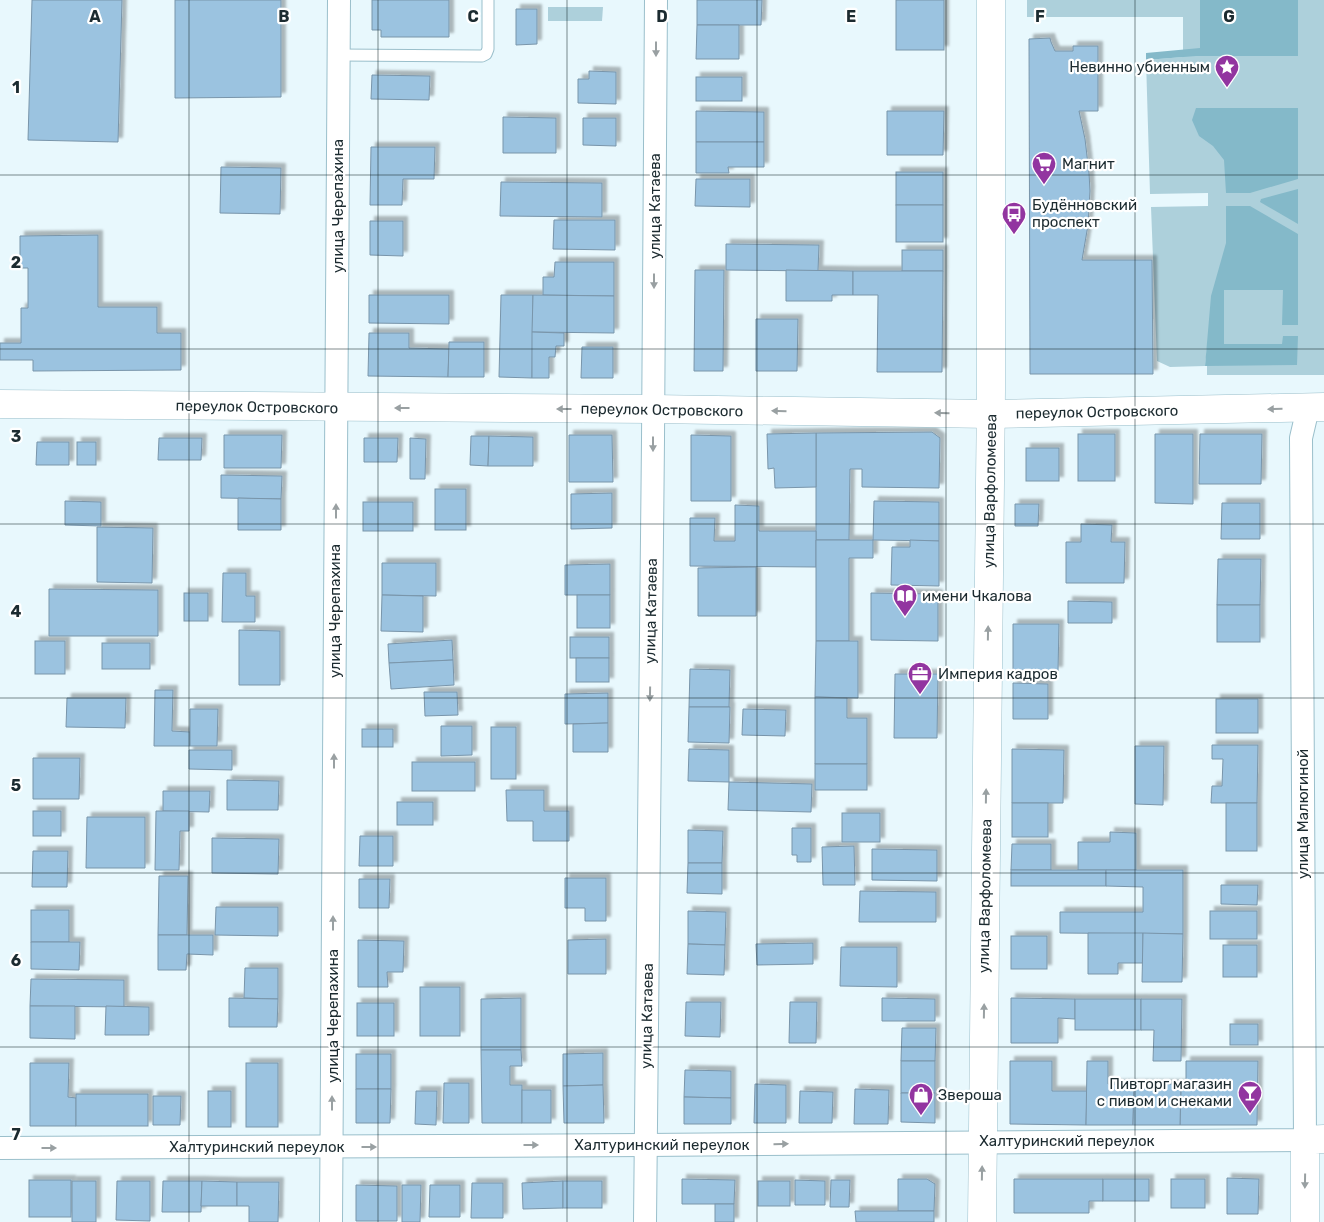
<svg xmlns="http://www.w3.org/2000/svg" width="1324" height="1222" font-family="Rubik,sans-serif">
<defs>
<filter id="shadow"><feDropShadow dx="4.5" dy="-4.5" stdDeviation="1" flood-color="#0004"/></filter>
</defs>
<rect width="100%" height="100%" fill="#e8f8fd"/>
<!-- green -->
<g fill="#add0db">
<path d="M1027,0H1324V375H1207V348L1205,366L1170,367L1157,361L1151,207L1208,206V193L1150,194L1146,60L1183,57V17H1027Z"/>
<path d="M548,7H603L602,21H548Z"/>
</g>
<!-- forest -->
<g fill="#84b9c9">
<path d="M1200,0H1298V56H1196L1146,60V53L1200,48Z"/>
<path d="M1196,108H1298V179L1250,193H1226L1224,160L1213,146L1199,136L1192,120Z"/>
<path d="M1298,189V224L1260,202L1261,199Z"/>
<path d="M1226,206H1250L1298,234V325H1282L1283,290H1224V344H1282L1283,336H1298L1297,365L1205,366L1211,296L1226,243Z"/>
</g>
<!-- building -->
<g fill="#9bc3e0" stroke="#7995aa" filter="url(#shadow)">
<path d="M32,0H122L118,142L28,140Z"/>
<path d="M175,0H281V97L175,98Z"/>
<path d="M372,0H449V37H381V30H372Z"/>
<path d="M697,0H762L761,25H697Z"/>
<rect x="896" y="0" width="48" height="50"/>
<path d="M516,9H537V44L516,45Z"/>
<path d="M697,25H739V59H696Z"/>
<path d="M1050,38L1051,42L1055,51H1073V46H1098V111H1079L1085,139L1089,173L1090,191L1088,225L1082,260H1152L1153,374H1030L1029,39Z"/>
<path d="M589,71L616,72V104L578,103V79H589Z"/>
<path d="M372,75L430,76L429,100L371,99Z"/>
<rect x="696" y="77" width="46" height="24"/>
<path d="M696,111L764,112V142H696Z"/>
<path d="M887,111H944L943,155H887Z"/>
<path d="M503,117L556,118V153H503Z"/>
<path d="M583,118H616V146L583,145Z"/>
<path d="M696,142H764V167H728L729,173H696Z"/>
<path d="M371,147H435L434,179H403L402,205H370Z"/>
<path d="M221,167L281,168L280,214L220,213Z"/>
<rect x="896" y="172" width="47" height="33"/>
<path d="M696,179H750V207L695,206Z"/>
<path d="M501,182L602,183V217L500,216Z"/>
<rect x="896" y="205" width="47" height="37"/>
<path d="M554,220H615V250L553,249Z"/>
<path d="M370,221H403V256L370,255Z"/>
<path d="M98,235V307H157V333H181V370L33,371V360H0V343H21V308H28V268H20V236Z"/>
<path d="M726,244L819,245L818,271L726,270Z"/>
<rect x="902" y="250" width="41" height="21"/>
<path d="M555,262H614V296L543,295V277H554Z"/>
<path d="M695,270H724L723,371H694Z"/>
<path d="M786,270L853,271V295H832V301H786Z"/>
<path d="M853,271H943L942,372H877L878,295H853Z"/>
<path d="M369,295H449V324L369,323Z"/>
<path d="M501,295H533L532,378L499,377Z"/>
<path d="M533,295L614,296V333L532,332Z"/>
<path d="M756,319H798L797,371H756Z"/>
<path d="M532,332L564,333V346H556L555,357H549V378H532Z"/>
<path d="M369,333H409V348L449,349L448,377L368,376Z"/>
<path d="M449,342H484V377H448Z"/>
<path d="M582,347H613V378H581Z"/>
<path d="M932,432L940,438L939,488L862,487V469H850L849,540H816V433Z"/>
<path d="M816,433V487L775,488L774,468L768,469L767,434Z"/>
<rect x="1078" y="434" width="37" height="47"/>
<path d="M1155,434H1193V504L1155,503Z"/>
<path d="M1200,434H1262L1261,484H1199Z"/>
<path d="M224,435H282L281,468H224Z"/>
<path d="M569,435H612L613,482H569Z"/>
<path d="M691,435L731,436V501H691Z"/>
<path d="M471,436H489L488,466L470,465Z"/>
<path d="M489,436L533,437V466H488Z"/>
<path d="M159,438H202L201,460H158Z"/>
<path d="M364,438H398L397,462H364Z"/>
<path d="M410,438L426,439L425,479H410Z"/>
<path d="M37,442H69V465H36Z"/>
<rect x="77" y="442" width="19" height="23"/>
<rect x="1026" y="448" width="33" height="33"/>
<path d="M221,475L282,476L281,499L221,498Z"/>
<rect x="435" y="489" width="31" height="41"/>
<path d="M612,493V528L571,529V494Z"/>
<path d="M238,498L281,499V530H238Z"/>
<path d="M65,501L101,502V526L65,525Z"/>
<path d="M874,501L939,502V541L873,540Z"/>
<rect x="363" y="502" width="50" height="29"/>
<path d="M1222,503H1260V539H1221Z"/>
<path d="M1015,504H1039L1038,526H1015Z"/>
<path d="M735,505L759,506V531H816V567L690,566V518H715L714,541H735Z"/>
<path d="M1081,524L1112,525L1111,542H1125L1124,583H1066V542H1081Z"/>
<path d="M97,527L153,528L152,583L97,582Z"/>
<path d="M816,540H873V558H849V641H816Z"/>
<path d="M910,540L939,541V586L891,585L892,547H910Z"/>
<path d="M1218,559H1261L1260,605H1217Z"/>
<path d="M382,563H436V596L382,595Z"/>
<path d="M610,564V595H565V565Z"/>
<path d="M756,567V616H698V568Z"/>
<path d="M223,573H246V596H255V622H222Z"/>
<path d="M49,589L158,590V636H49Z"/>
<rect x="184" y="593" width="24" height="28"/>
<path d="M871,593L938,594V641L871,640Z"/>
<path d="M382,595L423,596V632L381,631Z"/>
<rect x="577" y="595" width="33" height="33"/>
<path d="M1068,601L1112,602V623H1068Z"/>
<rect x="1217" y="605" width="43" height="37"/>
<path d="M1013,624H1059L1058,671L1013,670Z"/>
<path d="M239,630L280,631V685H239Z"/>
<rect x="570" y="637" width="39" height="21"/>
<path d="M452,640L453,660L389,663L388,644Z"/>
<rect x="35" y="641" width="30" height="33"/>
<path d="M816,641H858V698L815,697Z"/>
<rect x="102" y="643" width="48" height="26"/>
<rect x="576" y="658" width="33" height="24"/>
<path d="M453,660L454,685L391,689L389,663Z"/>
<path d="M690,669L730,670L729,707H689Z"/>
<path d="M895,674H938L937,738H894Z"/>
<path d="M1013,683L1048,684V719H1013Z"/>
<path d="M155,690H173L172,731L190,732V746H154Z"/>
<path d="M424,692H457L458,715L425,716Z"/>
<path d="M608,693V723L565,724V694Z"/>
<path d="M815,697L847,698V718H867V764H815Z"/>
<path d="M67,698H126L125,728L66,727Z"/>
<rect x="1216" y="699" width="42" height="34"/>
<path d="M689,707H730L729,743L688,742Z"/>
<path d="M190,709H218L217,746H190Z"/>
<path d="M743,709L786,710L785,736L742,735Z"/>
<path d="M608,723V752H573V724Z"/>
<path d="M441,726H472V755L441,756Z"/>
<rect x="491" y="727" width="25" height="52"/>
<rect x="362" y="729" width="31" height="18"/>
<path d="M1212,745H1258L1257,803H1211L1212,786H1222L1223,759H1212Z"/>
<path d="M1135,746H1164L1163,805L1135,804Z"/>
<path d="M689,749L729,750V782L688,781Z"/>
<path d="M1012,749L1064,750L1063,803H1012Z"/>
<path d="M189,750H232V770L189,769Z"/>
<path d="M33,758H80L79,799H33Z"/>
<rect x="412" y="762" width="63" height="29"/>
<rect x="815" y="764" width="52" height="26"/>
<path d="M227,780L279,781L278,810H227Z"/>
<path d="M729,782L812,784L811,812L728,810Z"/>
<path d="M506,790H544V811H569V841H533V821H507Z"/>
<path d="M163,791H210L209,812L163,811Z"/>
<rect x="397" y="802" width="36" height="23"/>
<rect x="1012" y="803" width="36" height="34"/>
<rect x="1226" y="803" width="31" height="48"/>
<rect x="33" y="811" width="28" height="25"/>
<path d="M156,811H189V831H180L179,870H155Z"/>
<rect x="842" y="813" width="38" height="29"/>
<path d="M87,817H145V868H86Z"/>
<path d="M792,828H811V862H797V855H792Z"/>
<path d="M688,830L723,831L722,863H688Z"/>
<path d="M1110,832L1136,833V870H1078V842H1110Z"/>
<path d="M360,836H393V866H359Z"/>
<path d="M212,838L279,839L278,874L212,873Z"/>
<path d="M1012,844H1051V870H1011Z"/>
<path d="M854,846L855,885H823L822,847Z"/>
<path d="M872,849L937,850V881L872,880Z"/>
<path d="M33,851H68L67,887H32Z"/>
<path d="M688,863H722V894L687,893Z"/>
<rect x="1011" y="870" width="95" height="16"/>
<path d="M1106,870H1183V934L1060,933V912H1143V887L1106,886Z"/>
<path d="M159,876H188L187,935H158Z"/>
<path d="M565,878H606V921H585V908H565Z"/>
<path d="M359,879H390L389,908H359Z"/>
<path d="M1221,885H1258L1257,905L1221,904Z"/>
<path d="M860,891L936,892V922H859Z"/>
<path d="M216,907H278V936L215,935Z"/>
<rect x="31" y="910" width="38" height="32"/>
<path d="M688,911L726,912L725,945L688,944Z"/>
<rect x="1210" y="911" width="47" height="28"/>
<path d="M1088,933H1143V963H1118V974H1088Z"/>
<path d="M1143,933L1183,934L1182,982H1142Z"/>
<path d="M158,935H213V955L187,954L186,970H158Z"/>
<rect x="1011" y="936" width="36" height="33"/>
<path d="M606,939V974H568V940Z"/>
<path d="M358,940L404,941L403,972H387L388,987H358Z"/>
<path d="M31,942H80L79,970L31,969Z"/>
<path d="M813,943V964L757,965L756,944Z"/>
<path d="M688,944L725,945L724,975L687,974Z"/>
<rect x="1223" y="945" width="34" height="32"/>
<path d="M841,947H897V987L840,986Z"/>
<path d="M245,968H278V999L244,998Z"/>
<path d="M31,979L124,980V1007L30,1006Z"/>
<rect x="420" y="987" width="40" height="49"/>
<path d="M229,998L278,999L277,1027H229Z"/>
<path d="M521,998V1050H481V999Z"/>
<path d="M882,998L935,999V1021H882Z"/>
<path d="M1011,998L1075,999V1019L1058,1018V1043H1011Z"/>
<rect x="1075" y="999" width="66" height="31"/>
<path d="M1141,999H1182L1181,1061H1153L1154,1030H1141Z"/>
<path d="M686,1002H721L720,1037L685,1036Z"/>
<path d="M790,1002H817L816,1043H789Z"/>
<rect x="357" y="1003" width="37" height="33"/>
<path d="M30,1006H75V1039L30,1038Z"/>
<path d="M106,1006L149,1007V1035H105Z"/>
<rect x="1230" y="1024" width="28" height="21"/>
<path d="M902,1028H936L935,1061H901Z"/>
<path d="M481,1050H521L522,1066H510V1085H522V1123H482Z"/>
<path d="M603,1053V1085L563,1086V1054Z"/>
<rect x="356" y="1054" width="35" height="35"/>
<rect x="901" y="1061" width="34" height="32"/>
<path d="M1010,1061H1052V1091H1087L1086,1125L1010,1124Z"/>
<path d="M1087,1061H1108V1084H1134L1133,1125H1086Z"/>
<path d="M1186,1061H1258L1257,1125H1180L1181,1084H1186Z"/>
<path d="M30,1063H69L68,1097L76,1098V1126H30Z"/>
<rect x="246" y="1063" width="32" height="64"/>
<path d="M685,1070L731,1071V1098L684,1097Z"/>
<path d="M444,1083H469V1123H443Z"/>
<path d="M755,1084L786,1085V1123H754Z"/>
<path d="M1134,1084H1181L1180,1125H1133Z"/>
<path d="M603,1085L604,1123H564L563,1086Z"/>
<path d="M356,1089H391L390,1123H356Z"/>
<path d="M855,1089L889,1090L888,1124H854Z"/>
<rect x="522" y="1090" width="29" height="33"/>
<rect x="208" y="1091" width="23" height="36"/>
<path d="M416,1091H437L436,1125L415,1124Z"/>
<path d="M800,1091L833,1092L832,1123H799Z"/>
<path d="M901,1093H935V1123L901,1122Z"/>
<rect x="76" y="1094" width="72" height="32"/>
<path d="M153,1096H181L180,1125H153Z"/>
<path d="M684,1097L731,1098V1124H684Z"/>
<path d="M1227,1178L1259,1179L1258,1214H1227Z"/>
<path d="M682,1179L735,1180L734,1204H682Z"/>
<path d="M898,1179H927L935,1184L934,1211H898Z"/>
<path d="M1014,1179H1103V1201H1089V1213H1014Z"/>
<rect x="1103" y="1179" width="46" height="22"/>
<rect x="1171" y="1179" width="34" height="29"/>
<rect x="29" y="1180" width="42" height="37"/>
<path d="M795,1180L825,1181V1205H795Z"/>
<path d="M831,1180H850L849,1207H830Z"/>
<rect x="72" y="1181" width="24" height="41"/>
<path d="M117,1181H150V1221L116,1220Z"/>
<path d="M163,1181H202L201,1212H162Z"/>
<path d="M202,1181L237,1182V1206H201Z"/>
<path d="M563,1181V1208L523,1209L522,1183Z"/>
<rect x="563" y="1181" width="39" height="27"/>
<rect x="758" y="1181" width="32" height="25"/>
<path d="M237,1182H279L278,1222H249V1206H237Z"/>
<path d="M472,1183H503V1218H471Z"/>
<path d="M356,1185L397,1186V1221H356Z"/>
<path d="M402,1185H421L420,1222H402Z"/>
<path d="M430,1185H460V1217H429Z"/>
<rect x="715" y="1204" width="19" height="18"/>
<path d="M855,1211H934V1222H856Z"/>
</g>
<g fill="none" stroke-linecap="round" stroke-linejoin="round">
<defs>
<path id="service" d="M339,55L482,56L486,54L488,49V0"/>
<g id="minor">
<path d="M0,1148L646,1145L1305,1140L1301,438L1308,408"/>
<path d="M331,1222L339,0"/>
<path d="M645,1222L653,440L656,0"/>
</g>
<g id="tertiary">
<path d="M0,404L653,409L991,414L1324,407"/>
<path d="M1305,1222V1140L1324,1139"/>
</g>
<path id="primary" d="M982,1222L991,391V0"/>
</defs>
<!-- service casing -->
<use href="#service" stroke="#9abfcb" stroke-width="13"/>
<!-- minor casing -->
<use href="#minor" stroke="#9abfcb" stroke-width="24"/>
<!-- tertiary casing -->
<use href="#tertiary" stroke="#9abfcb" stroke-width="29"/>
<!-- primary casing -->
<use href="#primary" stroke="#9abfcb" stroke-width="29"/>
<!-- service -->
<use href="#service" stroke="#fff" stroke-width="11"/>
<!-- minor -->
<use href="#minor" stroke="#fff" stroke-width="22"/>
<!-- tertiary -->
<use href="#tertiary" stroke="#fff" stroke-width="28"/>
<!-- primary -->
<use href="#primary" stroke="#fff" stroke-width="28"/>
</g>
<!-- one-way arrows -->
<defs><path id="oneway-solid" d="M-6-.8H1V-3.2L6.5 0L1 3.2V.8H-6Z" transform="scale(1.25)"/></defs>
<g fill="#99a0a2">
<use href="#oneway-solid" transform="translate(656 49) rotate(90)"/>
<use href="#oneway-solid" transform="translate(654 281) rotate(90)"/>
<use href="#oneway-solid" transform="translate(402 408) rotate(-180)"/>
<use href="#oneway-solid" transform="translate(564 409) rotate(-180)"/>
<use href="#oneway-solid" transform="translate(1275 409) rotate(179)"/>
<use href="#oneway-solid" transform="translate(779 411) rotate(-179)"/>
<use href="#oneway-solid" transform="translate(942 413) rotate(-179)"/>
<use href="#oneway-solid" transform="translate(653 444) rotate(90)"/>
<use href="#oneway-solid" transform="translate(336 511) rotate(-90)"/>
<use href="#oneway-solid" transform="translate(988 633) rotate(-89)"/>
<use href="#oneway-solid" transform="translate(650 694) rotate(91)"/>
<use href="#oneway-solid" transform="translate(334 761) rotate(-90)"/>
<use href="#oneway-solid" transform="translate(986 796) rotate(-89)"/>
<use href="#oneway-solid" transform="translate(333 923) rotate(-90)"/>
<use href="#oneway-solid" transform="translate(984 1011) rotate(-89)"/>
<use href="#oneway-solid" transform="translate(332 1103) rotate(-90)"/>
<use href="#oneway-solid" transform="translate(781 1144) rotate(-1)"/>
<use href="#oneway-solid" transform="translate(531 1145)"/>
<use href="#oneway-solid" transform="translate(369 1147)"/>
<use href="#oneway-solid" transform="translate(49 1148)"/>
<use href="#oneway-solid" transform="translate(982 1173) rotate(-89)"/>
<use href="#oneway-solid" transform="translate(1305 1181) rotate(91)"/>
</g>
<!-- grid -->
<path fill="none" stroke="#1c2b30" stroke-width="1" stroke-opacity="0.55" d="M189,0V1222M378,0V1222M567,0V1222M757,0V1222M946,0V1222M1135,0V1222M0,175H1324M0,349H1324M0,524H1324M0,698H1324M0,873H1324M0,1047H1324"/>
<!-- icons -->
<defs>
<symbol id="sight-pin" viewBox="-11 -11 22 30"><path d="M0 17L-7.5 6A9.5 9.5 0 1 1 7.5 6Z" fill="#9235a0" stroke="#fff"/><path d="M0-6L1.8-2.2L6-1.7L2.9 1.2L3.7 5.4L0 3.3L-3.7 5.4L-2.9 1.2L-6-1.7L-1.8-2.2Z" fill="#fff"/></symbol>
<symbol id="supermarket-pin" viewBox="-11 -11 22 30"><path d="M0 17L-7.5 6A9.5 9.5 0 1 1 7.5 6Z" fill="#9235a0" stroke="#fff"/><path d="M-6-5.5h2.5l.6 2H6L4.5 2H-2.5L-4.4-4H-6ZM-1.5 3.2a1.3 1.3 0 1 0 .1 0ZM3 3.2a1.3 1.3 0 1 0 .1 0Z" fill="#fff"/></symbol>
<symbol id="bus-pin" viewBox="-11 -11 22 30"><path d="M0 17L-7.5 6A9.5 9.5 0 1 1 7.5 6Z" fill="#9235a0" stroke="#fff"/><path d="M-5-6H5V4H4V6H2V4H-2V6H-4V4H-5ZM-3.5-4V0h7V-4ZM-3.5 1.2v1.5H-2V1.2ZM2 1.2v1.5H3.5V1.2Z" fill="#fff"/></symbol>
<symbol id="library-pin" viewBox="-11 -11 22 30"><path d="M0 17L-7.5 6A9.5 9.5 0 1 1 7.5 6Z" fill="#9235a0" stroke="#fff"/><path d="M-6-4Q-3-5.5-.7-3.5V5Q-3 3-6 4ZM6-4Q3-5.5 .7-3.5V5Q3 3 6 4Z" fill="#fff"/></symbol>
<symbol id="office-pin" viewBox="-11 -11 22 30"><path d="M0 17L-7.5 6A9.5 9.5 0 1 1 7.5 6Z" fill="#9235a0" stroke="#fff"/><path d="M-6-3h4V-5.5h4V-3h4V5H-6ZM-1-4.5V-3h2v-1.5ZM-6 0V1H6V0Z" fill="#fff"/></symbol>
<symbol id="bar-pin" viewBox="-11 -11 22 30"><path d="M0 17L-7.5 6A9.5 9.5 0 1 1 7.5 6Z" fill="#9235a0" stroke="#fff"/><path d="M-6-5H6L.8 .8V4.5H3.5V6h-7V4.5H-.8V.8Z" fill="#fff"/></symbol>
<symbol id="shop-pin" viewBox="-11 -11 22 30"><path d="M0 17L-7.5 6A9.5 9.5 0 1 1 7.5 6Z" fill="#9235a0" stroke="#fff"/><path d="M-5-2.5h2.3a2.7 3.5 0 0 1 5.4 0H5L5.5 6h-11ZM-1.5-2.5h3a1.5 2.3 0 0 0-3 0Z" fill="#fff"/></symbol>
</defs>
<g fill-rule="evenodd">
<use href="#sight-pin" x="1213" y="53" width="28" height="38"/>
<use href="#supermarket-pin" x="1030" y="150" width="28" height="38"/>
<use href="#bus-pin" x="1000" y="200" width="28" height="38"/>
<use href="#library-pin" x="891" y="582" width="28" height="38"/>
<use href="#office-pin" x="906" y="660" width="28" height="38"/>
<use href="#bar-pin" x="1236" y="1079" width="28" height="38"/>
<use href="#shop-pin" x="907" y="1081" width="28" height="38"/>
</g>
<g text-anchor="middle" stroke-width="4.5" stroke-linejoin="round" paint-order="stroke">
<!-- poi labels -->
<g font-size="15" fill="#1c2b30" stroke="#fff" text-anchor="start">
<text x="1210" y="72" text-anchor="end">Невинно убиенным</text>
<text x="1062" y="169">Магнит</text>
<text x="1032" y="210">Будённовский<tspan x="1032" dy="17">проспект</tspan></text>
<text x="922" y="601">имени Чкалова</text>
<text x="938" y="679">Империя кадров</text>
<text x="1232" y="1089" text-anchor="end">Пивторг магазин<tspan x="1232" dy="17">с пивом и снеками</tspan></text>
<text x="938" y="1100">Звероша</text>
</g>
<!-- street labels -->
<g font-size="15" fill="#1c2b30" stroke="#fff">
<text transform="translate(338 206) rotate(-90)" y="5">улица Черепахина</text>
<text transform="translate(655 206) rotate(-90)" y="5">улица Катаева</text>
<text transform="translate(257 407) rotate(1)" y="5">переулок Островского</text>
<text transform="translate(662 410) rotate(1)" y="5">переулок Островского</text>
<text transform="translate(1097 412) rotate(-1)" y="5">переулок Островского</text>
<text transform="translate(990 491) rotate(-89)" y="5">улица Варфоломеева</text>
<text transform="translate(335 611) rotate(-90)" y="5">улица Черепахина</text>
<text transform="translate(651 611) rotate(-89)" y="5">улица Катаева</text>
<text transform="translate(1303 814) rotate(-90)" y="5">улица Малюгиной</text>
<text transform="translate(985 896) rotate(-89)" y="5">улица Варфоломеева</text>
<text transform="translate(333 1016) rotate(-90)" y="5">улица Черепахина</text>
<text transform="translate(647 1016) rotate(-89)" y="5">улица Катаева</text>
<text x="1067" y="1146">Халтуринский переулок</text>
<text x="662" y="1150">Халтуринский переулок</text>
<text x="257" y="1152">Халтуринский переулок</text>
</g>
</g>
<g font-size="16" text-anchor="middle" font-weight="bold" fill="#1c2b30" stroke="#fff" stroke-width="4.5" stroke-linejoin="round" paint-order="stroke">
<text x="95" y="22">A</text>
<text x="284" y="22">B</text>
<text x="473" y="22">C</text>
<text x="662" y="22">D</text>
<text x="851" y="22">E</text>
<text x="1040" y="22">F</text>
<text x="1229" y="22">G</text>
<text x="16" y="93">1</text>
<text x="16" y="268">2</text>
<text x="16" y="442">3</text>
<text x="16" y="617">4</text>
<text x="16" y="791">5</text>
<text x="16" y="966">6</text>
<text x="16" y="1140">7</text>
</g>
</svg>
